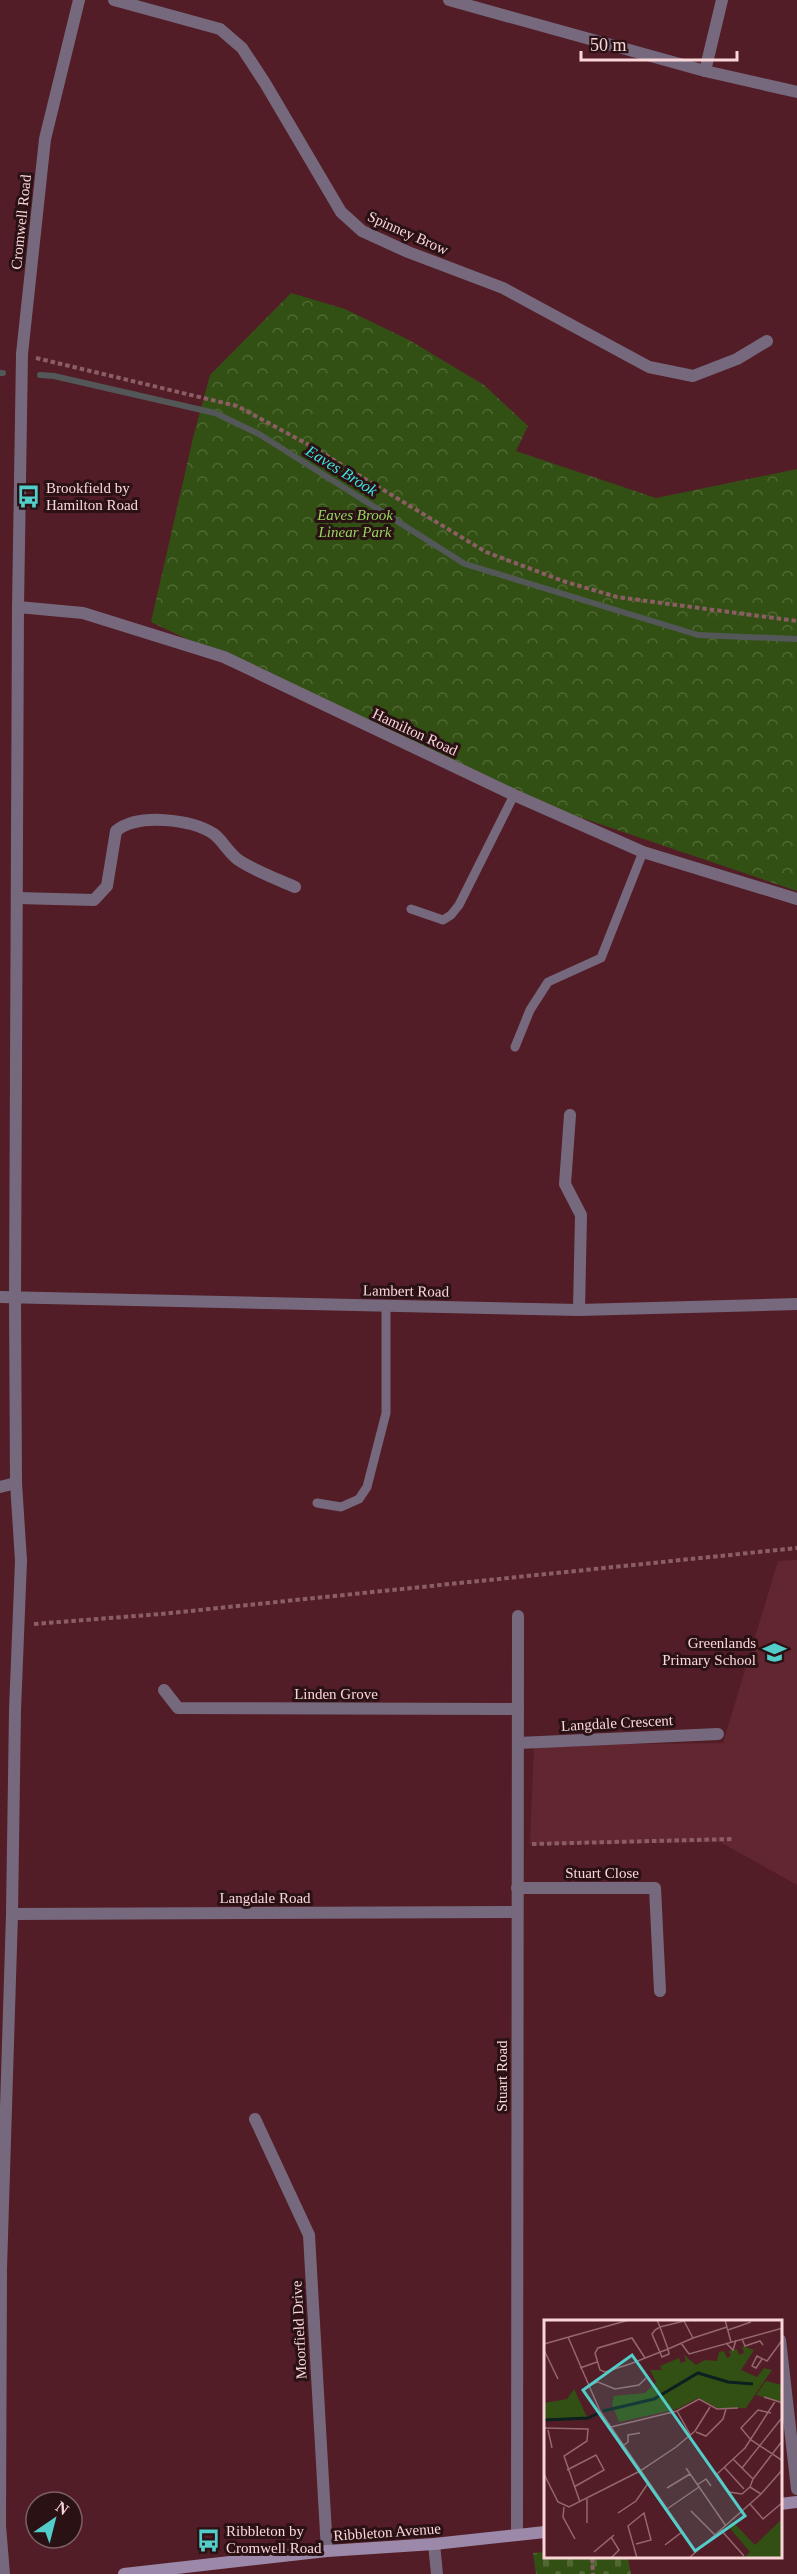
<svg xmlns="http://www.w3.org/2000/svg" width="797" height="2574" font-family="Georgia,serif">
<defs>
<pattern id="forest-crowns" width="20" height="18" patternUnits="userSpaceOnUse" patternTransform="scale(1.5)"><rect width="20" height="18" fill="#325013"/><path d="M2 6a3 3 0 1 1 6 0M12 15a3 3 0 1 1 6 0" fill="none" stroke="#516835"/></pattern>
<pattern id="cemetery-stones" width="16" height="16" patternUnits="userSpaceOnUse" patternTransform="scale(1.5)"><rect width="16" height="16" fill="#325013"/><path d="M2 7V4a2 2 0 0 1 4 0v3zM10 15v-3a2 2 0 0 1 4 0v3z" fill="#516835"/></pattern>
</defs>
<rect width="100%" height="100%" fill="#521d26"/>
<!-- built -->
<path fill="#622631" d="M797,1560V1885L720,1842L530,1845L534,1745L723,1743L778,1561Z"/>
<!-- forest -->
<path fill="url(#forest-crowns)" d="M291,293L345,309L409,340L484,385L528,426L516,451L656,498L797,469V891L514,795L151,622L193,438L210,375Z"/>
<!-- cemetery -->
<path fill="url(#cemetery-stones)" d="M545,2552V2558H628L631,2574H536L533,2553Z"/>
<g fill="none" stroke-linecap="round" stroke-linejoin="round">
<!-- stream -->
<g stroke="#535757" stroke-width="6">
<path d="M0,373H3"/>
<path d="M40,375L54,376L215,413L259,434L465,564L698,635L797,639"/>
</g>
<!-- path -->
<g stroke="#8c5d64" stroke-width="4" stroke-dasharray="4.5 3" stroke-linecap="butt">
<path d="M36,358L237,406L309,445L486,552L563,581L617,597L797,621"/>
<path d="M34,1624L161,1614L797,1548"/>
<path d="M532,1844L734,1839"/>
<path d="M592,2558L593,2574"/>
</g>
<!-- service -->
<g stroke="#76697e" stroke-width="9">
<path d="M411,909L443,920L451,915L459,905L514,795"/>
<path d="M515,1047L530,1010L548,982L601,958L643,852"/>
<path d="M317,1503L341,1507L359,1499L367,1487L386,1413V1306"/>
</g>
<!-- minor -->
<g stroke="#76697e" stroke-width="12">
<path d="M114,0L220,29L242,48L265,83L341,212L362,231L408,252L503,288L649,367L693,376L737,359L767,341"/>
<path d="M449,0L705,71L797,92"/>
<path d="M705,71L722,0"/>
<path d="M18,607L83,613L224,657L514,795L643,852L797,899"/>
<path d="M17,898L94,900L107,886L116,831C138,813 191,819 214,834C224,842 229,854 240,861C257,872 277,879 295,887"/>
<path d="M570,1115L565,1184L581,1215L579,1310"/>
<path d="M0,1297L579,1310L797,1304"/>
<path d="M0,1487L16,1483"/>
<path d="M164,1690L178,1708L518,1709"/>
<path d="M518,1743L718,1734"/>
<path d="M517,1888H655L660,1991"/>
<path d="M12,1914L517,1912"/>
<path d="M255,2119L309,2235L327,2551"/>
<path d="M780,2340L797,2489"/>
<path d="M517,2535L518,1616"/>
<path d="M434,2544L437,2574"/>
</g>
<!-- tertiary -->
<g stroke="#76697e" stroke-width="12">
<path d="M21,1561L16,1483L15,1299L18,607L22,354L45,139L79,0"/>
<path d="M4,2574L0,2526L1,2269L12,1914L15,1710"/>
</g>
<!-- secondary -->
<g stroke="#9c88a9" stroke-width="12">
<path d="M780,2504L797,2502"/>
<path d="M124,2574L327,2551L434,2544L545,2532"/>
</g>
<!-- tertiary-bridge -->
<path stroke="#76697e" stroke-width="12" d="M15,1710L21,1561"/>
</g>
<!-- icons -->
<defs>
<symbol id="bus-bare" viewBox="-9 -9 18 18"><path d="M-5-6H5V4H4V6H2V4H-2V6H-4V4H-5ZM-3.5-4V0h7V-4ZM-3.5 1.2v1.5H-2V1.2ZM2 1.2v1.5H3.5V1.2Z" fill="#53cdc9" stroke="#291114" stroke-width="2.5" paint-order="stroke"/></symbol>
<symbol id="school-bare" viewBox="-9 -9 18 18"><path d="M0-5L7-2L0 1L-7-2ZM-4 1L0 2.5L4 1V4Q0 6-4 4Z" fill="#53cdc9" stroke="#291114" stroke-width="2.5" paint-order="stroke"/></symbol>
</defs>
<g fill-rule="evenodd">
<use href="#bus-bare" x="12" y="480" width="33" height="33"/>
<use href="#school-bare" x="758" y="1636" width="33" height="33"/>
<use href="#bus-bare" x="192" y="2524" width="33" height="33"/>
</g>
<g text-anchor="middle" stroke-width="6" stroke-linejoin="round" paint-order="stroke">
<!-- street labels -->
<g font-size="15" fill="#fad6d9" stroke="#291114">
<text transform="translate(21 222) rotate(-84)" y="5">Cromwell Road</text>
<text transform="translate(408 233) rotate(24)" y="5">Spinney Brow</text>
<text transform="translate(415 732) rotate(25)" y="5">Hamilton Road</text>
<text transform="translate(406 1291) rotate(1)" y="5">Lambert Road</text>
<text x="336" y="1699">Linden Grove</text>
<text transform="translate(617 1723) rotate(-3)" y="5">Langdale Crescent</text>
<text x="602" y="1878">Stuart Close</text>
<text x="265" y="1903">Langdale Road</text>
<text transform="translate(502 2076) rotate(-90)" y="5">Stuart Road</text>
<text transform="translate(299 2330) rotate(-93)" y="5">Moorfield Drive</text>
<text transform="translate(387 2532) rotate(-4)" y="5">Ribbleton Avenue</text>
</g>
<!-- poi labels -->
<g font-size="15" fill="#fad6d9" stroke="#291114" text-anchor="start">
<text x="46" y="493">Brookfield by<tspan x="46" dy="17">Hamilton Road</tspan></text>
<text x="756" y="1648" text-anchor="end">Greenlands<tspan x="756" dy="17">Primary School</tspan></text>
<text x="226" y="2536">Ribbleton by<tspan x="226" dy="17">Cromwell Road</tspan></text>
</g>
<!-- park labels -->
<g font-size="15" font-style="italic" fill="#97d65e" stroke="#291114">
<text x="355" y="520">Eaves Brook<tspan x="355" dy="17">Linear Park</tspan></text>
</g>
<!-- water labels -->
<g font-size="16" font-style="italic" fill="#3de5e1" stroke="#291114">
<text transform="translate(342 470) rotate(32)" y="6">Eaves Brook</text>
</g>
</g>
<!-- overview -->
<g transform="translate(544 2320)">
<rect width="238" height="238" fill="#521d26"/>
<path d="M198,26L210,30L197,50L213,57L220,48L228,50L202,88H174L154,78L133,89L75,102L68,84L70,76L101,73L112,62L106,50H118L116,46L135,38L137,43L142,41L140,35L152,45L161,40L173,41L175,32L180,31L183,38L187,36L185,31L193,29L195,35L200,33ZM222,61L238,65V82L212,75ZM30,69L43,97L0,101V83L23,79Z" fill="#325013"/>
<path d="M238,199V238H200L206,232L184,206L189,202L211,225Z" fill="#325013"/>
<path fill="none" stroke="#0b201f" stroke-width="3" d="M59,91L110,79L154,53L184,62L209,64M0,100L44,98L55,93"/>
<path fill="none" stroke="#95676e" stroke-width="1.5" d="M113,0L116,7L124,29L125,34L118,37L108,14L111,10L116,7L140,1L149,18M181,0L187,22M184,10L207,2M24,17L56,91L152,231M198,19L201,26L216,21L219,25M137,23L145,34L239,8M182,23L189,30L192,20M0,24L85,0M0,30L14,59M101,38L88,18L54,28L51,33L56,50L61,52L86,44L124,29L149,18L183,7M218,39L212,48L208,46L213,36L223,41L239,19M36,48L53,42M43,66L54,62L71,69L95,65L102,58M220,77L239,83M133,91L147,116M227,93L214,90L197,108L207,120L239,141M67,107L133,91L155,79L173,89L194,88M0,108L44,109L43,121L20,136L36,182M4,110L8,128M152,112L162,116L179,99L182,89M79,126L84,122V115L96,113M189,139L209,159L206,167M180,147L200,169M142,148L182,206M198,148L237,99M23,150L52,135L60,150L30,167M0,154L14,182L25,187L96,151L132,127L151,111L166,87M209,159L239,120M153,165L162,159L167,166M123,168L146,154M198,174L185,172L173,154L201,128L232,80M198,174L206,167L217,174M43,179V203M206,184L219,199L239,182M20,187L19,197L31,219M123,189L155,167M147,191L171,215M74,193L92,181L105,162M177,210L200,236M67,217L75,230L67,238M92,224L107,220L100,193L84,206L93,238M121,225L138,212M50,232L70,215M145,238L217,174L239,149"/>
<path fill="#53cdc9" fill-opacity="0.15" stroke="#53cdc9" stroke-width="3" d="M88,35L201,196L151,231L39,70Z"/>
<rect width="238" height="238" fill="none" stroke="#fad6d9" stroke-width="3"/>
</g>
<!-- north arrow -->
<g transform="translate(54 2520) rotate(35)"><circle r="28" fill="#291114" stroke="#7d6063" stroke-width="1.5"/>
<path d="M0-4.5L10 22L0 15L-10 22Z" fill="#53cdc9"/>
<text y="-9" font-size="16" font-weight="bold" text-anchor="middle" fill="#fad6d9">N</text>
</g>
<!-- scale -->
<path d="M581 51v9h156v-9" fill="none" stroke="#fad6d9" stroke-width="3"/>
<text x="590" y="51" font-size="18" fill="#fad6d9" stroke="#291114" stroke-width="4.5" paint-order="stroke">50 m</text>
</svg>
